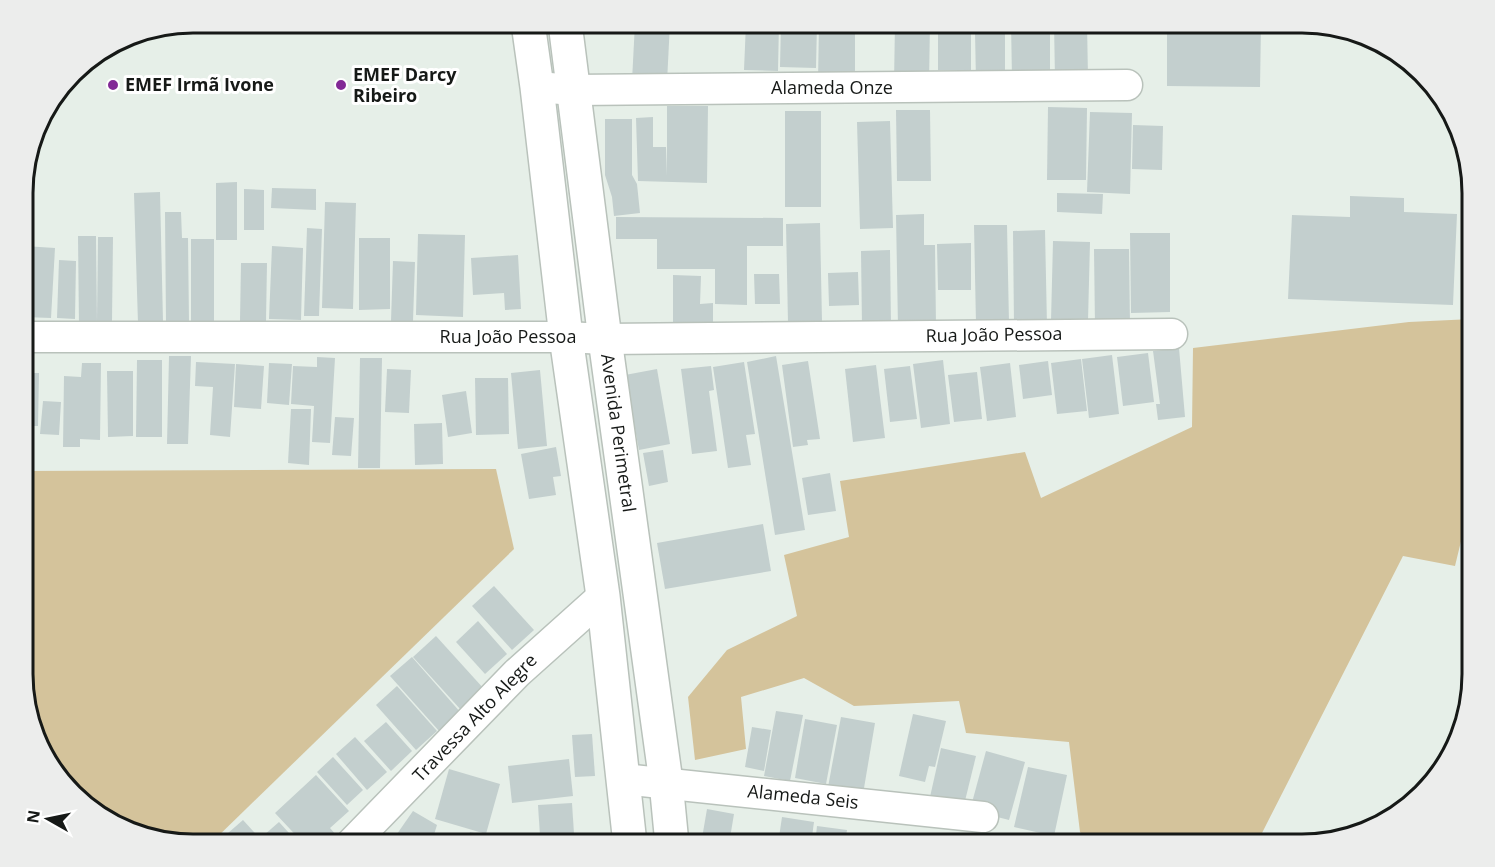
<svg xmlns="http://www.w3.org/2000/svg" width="1495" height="867" font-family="'Open Sans',sans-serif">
<rect width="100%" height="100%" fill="#e6efe8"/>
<!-- green -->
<g fill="#d4c39b">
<path d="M1472,319V496L1455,566L1403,556L1262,833L1252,844H1090L1080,832L1069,742L966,733L959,701L854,706L804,678L741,697L746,749L695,760L688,697L727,650L797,616L784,555L849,537L840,481L1025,452L1041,498L1192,427L1193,348L1409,322Z"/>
<path d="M496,469L514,549L210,844H193L108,821L51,768L24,696V471Z"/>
</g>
<!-- building -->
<g fill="#c3cfce">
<path d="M635,23H670L667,82L632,81Z"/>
<path d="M746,23H779L778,71L744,70Z"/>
<path d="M781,23H817L816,68L780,67Z"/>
<path d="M819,23H855V81H818Z"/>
<path d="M895,23H930L929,83H894Z"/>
<path d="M1011,23H1050V78L1012,79Z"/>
<path d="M1054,23H1087L1088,78L1055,79Z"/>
<path d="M1167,23H1261L1260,87L1167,86Z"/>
<rect x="938" y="26" width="33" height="44"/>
<path d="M1005,31V80L976,81L975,32Z"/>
<path d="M667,106H708L707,183L638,181L636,118L653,117V147H666L667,176Z"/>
<path d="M1048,107L1087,108L1086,180H1047Z"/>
<path d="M896,110H930L931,181H897Z"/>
<rect x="785" y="111" width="36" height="96"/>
<path d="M1090,112L1132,113L1130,194L1087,192Z"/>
<path d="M605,119H632V175L637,184L640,213L614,216L612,197L605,175Z"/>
<path d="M890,121L893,228L860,229L857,122Z"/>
<path d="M1133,125L1163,126L1162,170L1132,169Z"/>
<path d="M237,182V240H216V183Z"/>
<path d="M272,188L316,189V210L271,208Z"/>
<path d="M244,189L264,190V230H244Z"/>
<path d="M160,192L163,322L138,324L134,193Z"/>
<path d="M1057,193L1103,194L1102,214L1057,212Z"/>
<path d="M1350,196L1404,198V212L1457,214L1453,305L1288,299L1292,215L1350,217Z"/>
<path d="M325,202L356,203L353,309L322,308Z"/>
<path d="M165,212H181L182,238H188L189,323H166Z"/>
<path d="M924,214V245H935L936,327H898L896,215Z"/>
<path d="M616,217L783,218V246H747V305L715,304V269H657V239H616Z"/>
<path d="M820,223L822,322L788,323L786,224Z"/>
<path d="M974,225H1007L1009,323L976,324Z"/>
<path d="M307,228L322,229L319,316H304Z"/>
<path d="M1045,230L1047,325H1014L1013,231Z"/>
<path d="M1130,233H1170V312L1131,313Z"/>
<path d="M418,234L465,235L463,317L416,315Z"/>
<path d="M78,236H96L97,326L79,327Z"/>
<path d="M98,237H113L112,321H97Z"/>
<path d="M359,238H390V309L359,310Z"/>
<rect x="191" y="239" width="23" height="85"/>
<path d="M1053,241L1090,242L1088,321H1051Z"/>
<path d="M971,243V290H938L937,244Z"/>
<path d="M24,246L55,248L51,318L24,317Z"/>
<path d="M272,246L303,248L301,320L269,319Z"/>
<path d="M1094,249H1129L1130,326L1095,327Z"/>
<path d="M890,250L891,327H862L861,251Z"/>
<path d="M518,255L521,309L505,310L504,293L473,295L471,258Z"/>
<path d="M59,260L76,261L75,319L57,318Z"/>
<path d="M393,261L415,262L413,321H391Z"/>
<path d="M241,263H267L266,321H240Z"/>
<path d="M858,272L859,305L829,306L828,273Z"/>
<path d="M754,274H779L780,304H755Z"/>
<path d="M673,275L701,276L700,304L713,303V323H673Z"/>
<path d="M1179,348L1185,417L1158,420L1156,404H1160L1153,351Z"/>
<path d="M1148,353L1154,402L1123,406L1117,357Z"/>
<path d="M1112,355L1119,414L1089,418L1082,359Z"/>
<path d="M169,356H191L188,444H167Z"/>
<path d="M776,356L805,530L775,535L747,362Z"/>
<path d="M317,357L335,358L330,443L312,442L314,406L291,404L293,366L317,367Z"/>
<path d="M360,358H382L380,468H358Z"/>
<path d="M1081,359L1087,411L1057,414L1051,363Z"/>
<path d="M137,360H162V437H136Z"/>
<path d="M943,360L950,424L921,428L913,364Z"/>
<path d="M808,361L820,439L807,440L808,445L793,447L782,365Z"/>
<path d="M1048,361L1052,395L1023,399L1019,365Z"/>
<path d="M196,362L235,364L230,437L210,435L213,387L195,386Z"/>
<path d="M744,362L755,434L746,435L751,465L728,468L713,367Z"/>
<path d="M82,363H101L100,440L80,439V447H63L64,376L81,377Z"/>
<path d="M269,363L292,364L289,405L267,403Z"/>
<path d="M1010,363L1016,417L987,421L980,367Z"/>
<path d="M236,364L264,366L261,409L234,407Z"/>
<path d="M876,365L885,438L853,442L845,369Z"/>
<path d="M711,366L714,390L709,391L717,451L692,454L681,369Z"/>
<path d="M910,366L917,419L890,422L884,369Z"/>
<path d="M387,369L411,370L409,413L385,412Z"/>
<path d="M657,369L670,444L639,450L625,375Z"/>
<path d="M540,370L547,446L518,449L511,373Z"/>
<path d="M107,371H133V436L108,437Z"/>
<path d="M977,372L982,419L954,422L948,375Z"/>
<path d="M24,373H39L38,426H24Z"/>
<path d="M475,378H508L509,434L476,435Z"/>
<path d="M466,391L472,433L448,437L442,395Z"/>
<path d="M43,401L61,402L59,435L40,434Z"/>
<path d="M291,409H311L309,465L288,463Z"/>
<path d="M335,417L354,418L351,456L332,455Z"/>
<path d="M442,423L443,464L415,465L414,424Z"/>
<path d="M556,447L561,476L553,477L556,495L529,499L521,454Z"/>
<path d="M663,450L668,482L649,486L643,453Z"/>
<path d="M830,473L836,511L808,515L802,478Z"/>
<path d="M763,524L771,571L665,589L657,543Z"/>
<path d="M494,586L534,630L512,650L472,606Z"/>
<path d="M478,621L507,654L485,674L456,642Z"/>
<path d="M436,636L484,689L461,710L413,657Z"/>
<path d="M412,657L461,713L440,732L390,676Z"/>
<path d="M397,686L437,731L416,750L376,705Z"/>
<path d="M776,711L803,715L790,781L764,776Z"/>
<path d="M913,714L946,721L935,767L929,766L925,782L899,776Z"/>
<path d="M841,717L875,723L863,794L828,787Z"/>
<path d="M805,719L837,725L826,784L795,778Z"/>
<path d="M386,722L412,751L391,771L364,741Z"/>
<path d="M752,727L771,730L764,771L745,767Z"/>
<path d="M592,734L595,776L575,777L572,735Z"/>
<path d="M355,737L387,772L367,790L336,754Z"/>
<path d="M941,748L976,756L964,805L930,797Z"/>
<path d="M986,751L1025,762L1009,820L970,810Z"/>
<path d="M333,757L363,790L347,805L317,772Z"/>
<path d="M569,759L573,796L512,803L508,766Z"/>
<path d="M1028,767L1067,775L1054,836L1014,827Z"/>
<path d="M449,769L500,784L486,834L435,819Z"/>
<path d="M316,775L349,811L330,828L343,843L341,844H304L275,813Z"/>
<path d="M572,803L574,834L540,836L538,805Z"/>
<path d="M707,809L734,814L729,844H701Z"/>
<path d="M413,811L437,825L431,844H390Z"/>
<path d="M782,817L814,822L811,844H778Z"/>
<path d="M243,820L265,844H224L220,840Z"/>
<path d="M279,822L299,844H270L263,836Z"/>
<path d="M817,826L847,830L845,844H815Z"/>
<path d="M470,832L519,844H467Z"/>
<path d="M587,839V844H524V840Z"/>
</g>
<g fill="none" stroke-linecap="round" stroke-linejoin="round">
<defs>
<g id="street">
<path d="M537,87L574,90L1127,85"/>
<path d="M24,337H566L605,339L1172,334"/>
<path d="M623,779L983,817"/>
<path d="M351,844L517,673L603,596"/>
</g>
<g id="secondary">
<path d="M528,23L537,87L566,337L603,596L630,844"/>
<path d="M565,23L605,339L666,782L672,844"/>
</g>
</defs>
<!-- street casing -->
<use href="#street" stroke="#b9c2bb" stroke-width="33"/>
<!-- secondary casing -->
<use href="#secondary" stroke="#b9c2bb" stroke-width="36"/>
<!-- street -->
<use href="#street" stroke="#fff" stroke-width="30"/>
<!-- secondary -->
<use href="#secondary" stroke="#fff" stroke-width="33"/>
</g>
<!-- markers -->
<g fill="#822996" stroke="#fff" stroke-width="2">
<circle cx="113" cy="85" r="6"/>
<circle cx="341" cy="85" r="6"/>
</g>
<g text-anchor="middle" stroke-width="6" stroke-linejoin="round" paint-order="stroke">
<!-- poi labels -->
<g font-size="18" font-weight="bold" fill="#161917" stroke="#fff" text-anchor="start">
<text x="353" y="81">EMEF Darcy<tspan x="353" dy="21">Ribeiro</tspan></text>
<text x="125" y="91">EMEF Irmã Ivone</text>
</g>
<!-- street labels -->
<g font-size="18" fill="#161917" stroke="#fff">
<text x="832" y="94">Alameda Onze</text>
<text transform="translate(994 335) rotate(-1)" y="6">Rua João Pessoa</text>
<text x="508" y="343">Rua João Pessoa</text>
<text transform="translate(618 433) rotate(82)" y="6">Avenida Perimetral</text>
<text transform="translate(475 718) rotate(-46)" y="6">Travessa Alto Alegre</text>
<text transform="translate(803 797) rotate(6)" y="6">Alameda Seis</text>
</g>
</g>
<!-- crop -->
<path d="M0 0H1495V867H0ZM193 33H1302A160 160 0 0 1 1462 193V674A160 160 0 0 1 1302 834H193A160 160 0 0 1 33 674V193A160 160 0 0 1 193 33Z" fill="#ecedec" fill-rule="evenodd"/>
<path fill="none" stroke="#161917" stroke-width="3" d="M193 33H1302A160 160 0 0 1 1462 193V674A160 160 0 0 1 1302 834H193A160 160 0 0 1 33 674V193A160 160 0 0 1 193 33Z"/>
<!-- north arrow -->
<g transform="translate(48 819) rotate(279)" stroke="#ffffff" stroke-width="4.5" paint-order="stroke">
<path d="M0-4.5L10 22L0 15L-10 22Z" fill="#161917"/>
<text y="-9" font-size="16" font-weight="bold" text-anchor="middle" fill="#161917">N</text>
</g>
</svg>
